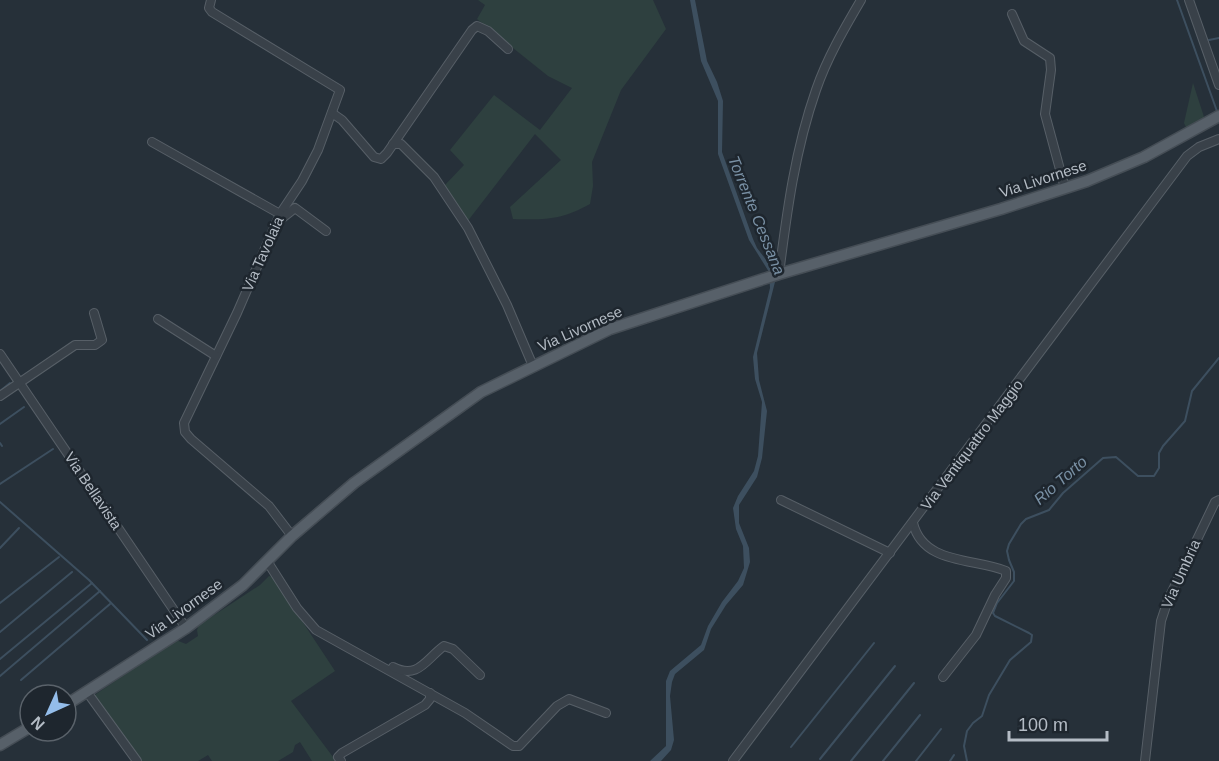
<svg xmlns="http://www.w3.org/2000/svg" width="1219" height="761" font-family="Arial,sans-serif">
<rect width="100%" height="100%" fill="#263039"/>
<!-- green -->
<g fill="#2e403f">
<path d="M478,0H653L666,29L621,90L592,162L593,186L590,204C561,220 546,220 513,219L510,207L561,160L535,134L467,222L444,186L464,165L450,150L494,95L540,130L572,88L548,76L477,19L485,5Z"/>
<path d="M1193,83L1205,120L1188,131L1184,123Z"/>
<path d="M269,576L273,577L335,671L291,701L336,761H312L300,742L295,745L293,752L278,761H212L208,755L198,761H141L94,698L96,694L176,640L186,644L198,636L197,630L199,625L260,585Z"/>
</g>
<!-- water -->
<path fill="#3d4f5f" d="M690,0H695L707,61L717,82L723,101L722,152L753,239L757,248L773,269L775,282L757,353L759,380L767,411L762,458L757,477L739,505V523L749,548L750,562L743,585L726,605L711,629L704,650L675,674L672,682L670,696L674,740L671,750L661,761H650L666,746V681L670,671L701,645L708,626L722,602L738,581L744,568L743,546L736,529L733,508L738,496L754,471L758,456L762,402L755,379L753,357L770,288L769,272L749,240L718,154V101L701,61Z"/>
<g fill="none" stroke-linecap="round" stroke-linejoin="round">
<!-- stream -->
<g stroke="#3d4f5f" stroke-width="2">
<path d="M1177,0L1218,114"/>
<path d="M1209,40L1219,38"/>
<path d="M0,391L10,383"/>
<path d="M0,424L24,407"/>
<path d="M0,443L2,446"/>
<path d="M0,484L53,449"/>
<path d="M0,502L89,580L147,640"/>
<path d="M0,548L19,528"/>
<path d="M0,603L59,557"/>
<path d="M0,632L72,572"/>
<path d="M0,659L92,583"/>
<path d="M0,676L100,591"/>
<path d="M21,680L110,604"/>
<path d="M791,747L874,643"/>
<path d="M820,759L895,666"/>
<path d="M851,761L914,683"/>
<path d="M883,761L920,715"/>
<path d="M916,761L941,729"/>
<path d="M950,761L954,755"/>
<path d="M967,761L964,746L967,731L973,723L982,716L989,695L1010,660L1031,642L1032,635L1029,633L995,616L993,613L997,603L1014,581V572L1009,560L1007,551L1009,544L1021,524L1026,519L1049,510L1063,493L1103,458L1116,457L1138,476H1154L1159,468V453L1163,446L1185,421L1192,391L1219,358"/>
</g>
<defs>
<g id="minor">
<path d="M211,0L209,8L212,12L340,90L318,150L302,181L280,214L237,313L184,423L185,432L191,439L269,506L292,536"/>
<path d="M1189,0L1219,85"/>
<path d="M1012,14L1024,41L1050,58L1051,70L1045,114L1065,188"/>
<path d="M332,113L342,120L374,157L381,159L387,153L472,30L477,26L488,31L508,49"/>
<path d="M152,142L280,214"/>
<path d="M393,144H401L434,177L468,228L507,305L533,366"/>
<path d="M281,219L295,208L326,231"/>
<path d="M779,274C787,211 795,150 816,90C827,58 844,29 861,0"/>
<path d="M158,319L216,356"/>
<path d="M0,354L186,628"/>
<path d="M0,396L75,345H95L102,340L94,313"/>
<path d="M781,500L890,553"/>
<path d="M913,523C923,565 975,558 1006,571V578L995,595L976,635L943,677"/>
<path d="M267,561L297,608L316,630L465,713L513,746H519L557,706L569,699L606,713"/>
<path d="M393,667C418,680 426,659 444,646L453,649L480,675"/>
<path d="M87,692L137,761"/>
<path d="M341,761L338,757L342,753L425,705L430,699V693"/>
<path d="M733,761L1187,156L1199,147L1219,139"/>
<path d="M1145,761L1161,621L1168,600L1215,502L1219,500"/>
</g>
<g id="major">
<path d="M66,705L186,628L243,585L292,536L354,483L481,392L610,329L779,274L1001,209L1087,181L1144,157L1219,116"/>
<path d="M0,745L30,727"/>
</g>
</defs>
<!-- minor casing -->
<use href="#minor" stroke="#575f67" stroke-width="10"/>
<!-- major casing -->
<use href="#major" stroke="#454d55" stroke-width="13"/>
<!-- minor -->
<use href="#minor" stroke="#394149" stroke-width="8"/>
<!-- major -->
<use href="#major" stroke="#576069" stroke-width="10"/>
</g>
<g text-anchor="middle" stroke-width="5" stroke-linejoin="round" paint-order="stroke">
<!-- street labels -->
<g font-size="15" fill="#b4bcc5" stroke="#1e262e">
<text transform="translate(1043 179) rotate(-18)" y="5">Via Livornese</text>
<text transform="translate(263 254) rotate(-66)" y="5">Via Tavolaia</text>
<text transform="translate(580 329) rotate(-24)" y="5">Via Livornese</text>
<text transform="translate(972 445) rotate(-53)" y="5">Via Ventiquattro Maggio</text>
<text transform="translate(93 491) rotate(56)" y="5">Via Bellavista</text>
<text transform="translate(1181 574) rotate(-66)" y="5">Via Umbria</text>
<text transform="translate(184 609) rotate(-36)" y="5">Via Livornese</text>
</g>
<!-- water labels -->
<g font-size="16" font-style="italic" fill="#7990a4" stroke="#1e262e">
<text transform="translate(757 215) rotate(68)" y="6">Torrente Cessana</text>
<text transform="translate(1060 480) rotate(-41)" y="6">Rio Torto</text>
</g>
</g>
<!-- north arrow -->
<g transform="translate(48 713) rotate(225)"><circle r="28" fill="#1e262e" stroke="#5a626a" stroke-width="1.5"/>
<path d="M0-4.5L10 22L0 15L-10 22Z" fill="#94bdea"/>
<text y="-9" font-size="16" font-weight="bold" text-anchor="middle" fill="#b4bcc5">N</text>
</g>
<!-- scale -->
<path d="M1009 731v9h98v-9" fill="none" stroke="#b4bcc5" stroke-width="3"/>
<text x="1018" y="731" font-size="18" fill="#b4bcc5" stroke="#1e262e" stroke-width="4.5" paint-order="stroke">100 m</text>
</svg>
